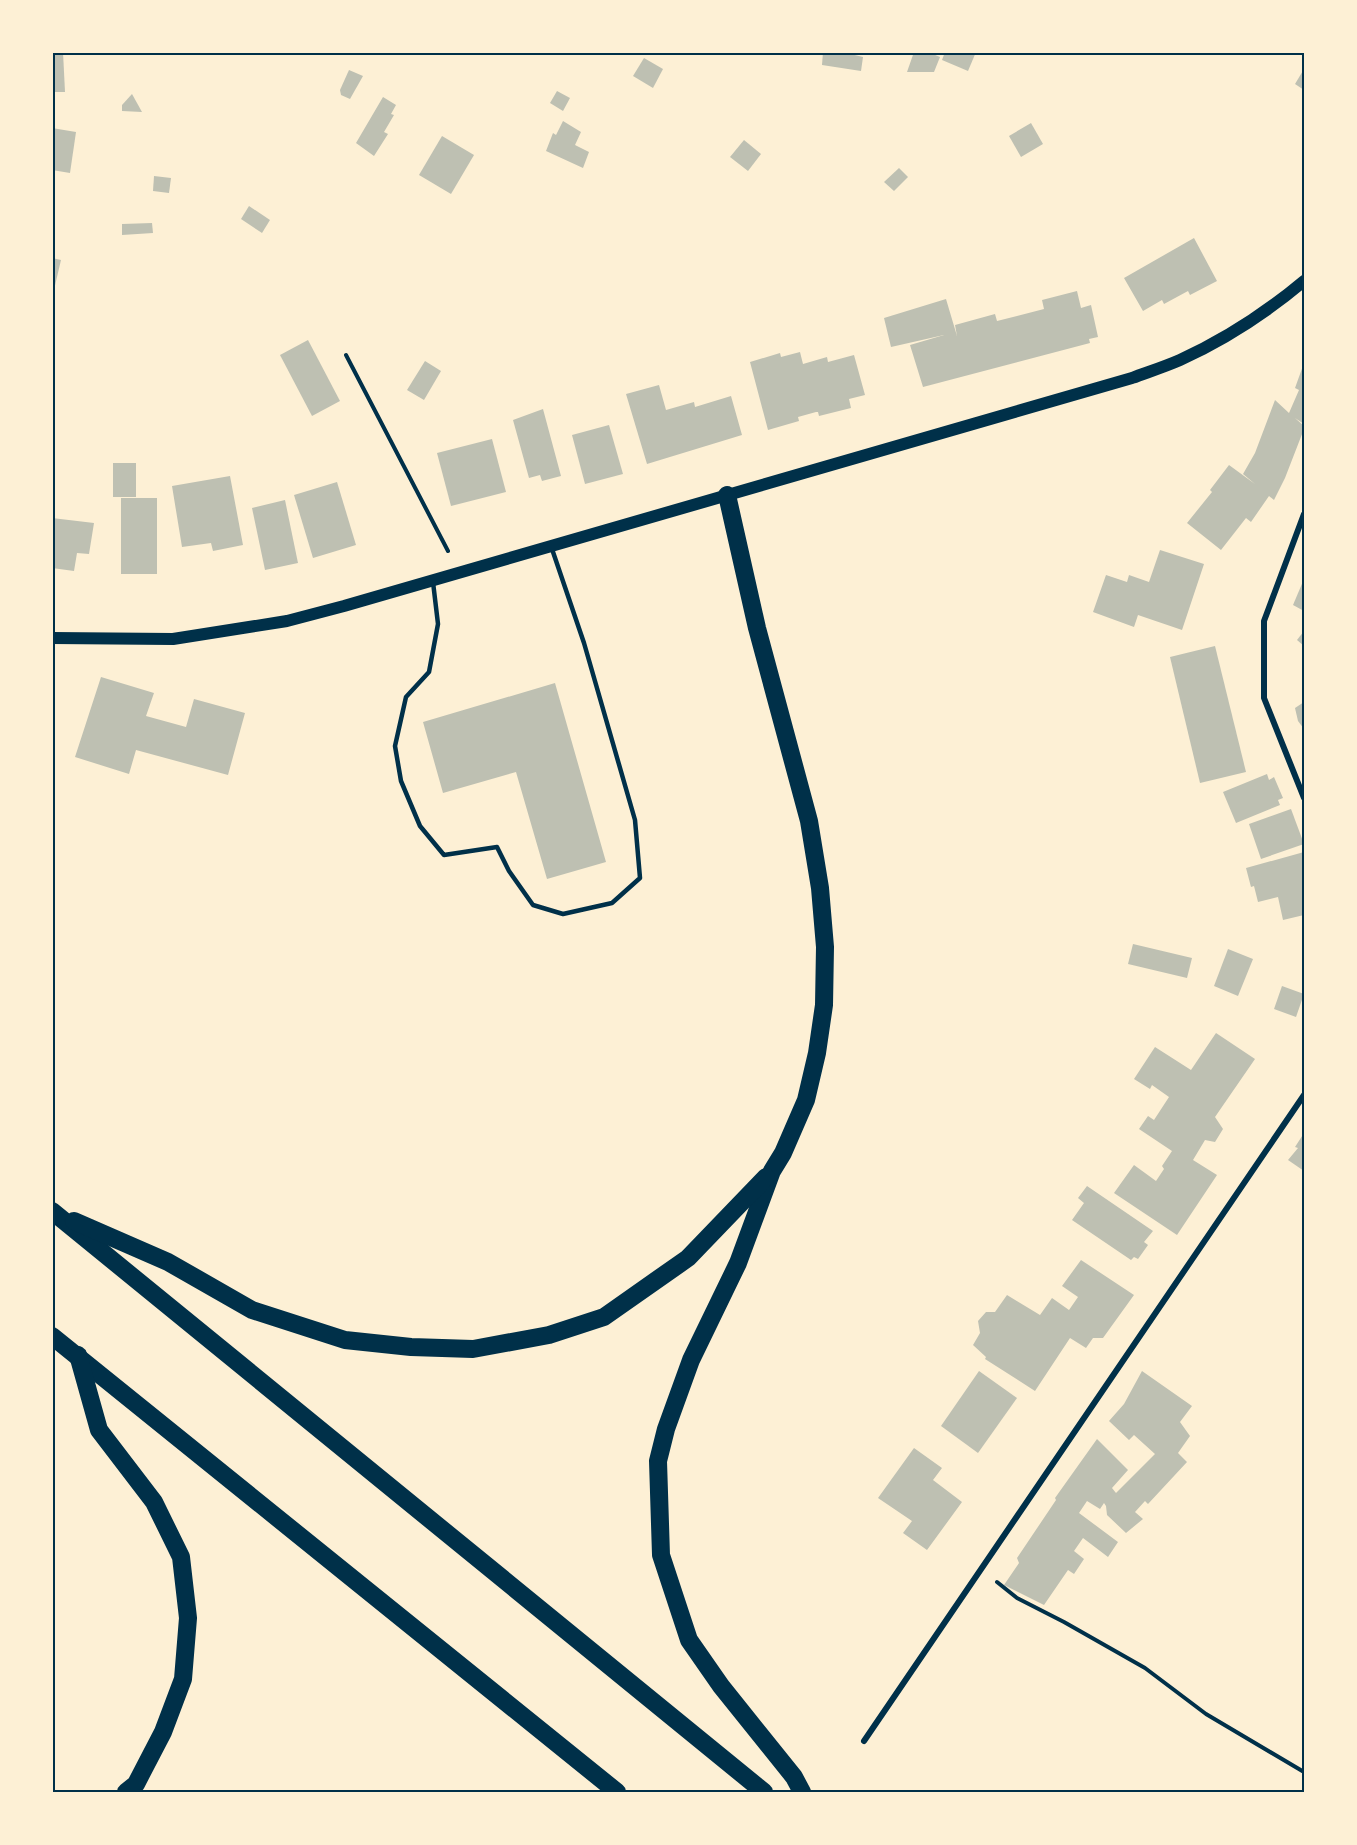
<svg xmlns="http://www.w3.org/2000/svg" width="1357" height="1845" font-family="'Archivo Narrow',sans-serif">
<rect width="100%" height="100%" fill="#fdf0d5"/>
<!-- building -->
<g fill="#bec0b2">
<path d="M52,52H63L65,92H52Z"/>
<path d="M823,52H842L863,57L861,71L822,65Z"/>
<path d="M914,52H928L940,57L934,72H907Z"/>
<path d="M945,52H976L968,71L942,60Z"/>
<path d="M644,58L663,69L653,88L633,76Z"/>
<path d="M1304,69V90L1295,84Z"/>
<path d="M349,70L363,76L350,99L341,95L340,90Z"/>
<path d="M557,91L570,98L563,111L550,103Z"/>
<path d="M132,94L142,112L122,111V105Z"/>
<path d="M383,97L396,105L391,114L394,115L384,132L388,134L374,156L356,143Z"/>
<path d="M563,121L581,132L575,145L589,152L583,168L546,151L553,133L556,135Z"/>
<path d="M1031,123L1043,144L1021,157L1009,136Z"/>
<path d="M52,128L76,132L70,173L52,170Z"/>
<path d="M442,136L474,155L451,194L419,175Z"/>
<path d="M744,140L761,154L748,171L730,157Z"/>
<path d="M899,168L908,177L894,191L884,182Z"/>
<path d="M154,176L171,178L169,193L153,191Z"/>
<path d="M249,206L270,220L262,233L241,219Z"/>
<path d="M152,223L153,233L122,235V224Z"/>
<path d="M1194,238L1217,281L1190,295L1188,291L1164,304L1162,300L1143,311L1124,278Z"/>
<path d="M52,258L61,260L53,294H52Z"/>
<path d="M1077,291L1081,308L1091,305L1098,337L1089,339L1090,343L923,387L910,345L944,335L891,347L884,318L946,299L957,336L955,325L995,314L997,321L1044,309L1042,300Z"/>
<path d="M308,340L340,401L312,416L280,355Z"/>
<path d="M800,352L803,364L827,357L828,362L854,355L865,395L849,399L851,408L819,416L818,412H816L798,417L799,421L768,430L750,362L780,353L781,357Z"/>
<path d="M425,361L441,371L424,400L407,390Z"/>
<path d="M1304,363V424L1295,418L1304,426V429L1285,478L1274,500L1269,496L1251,522L1246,518L1221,550L1187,523L1212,492L1210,490L1229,465L1255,484L1243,474L1255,453L1275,400L1289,413L1299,390L1295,388Z"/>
<path d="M659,385L666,410L694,402L695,407L731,396L742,435L647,464L626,394Z"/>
<path d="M543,409L561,476L542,481L540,475L529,478L513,420Z"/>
<path d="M609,425L623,474L585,484L572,435Z"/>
<path d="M492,439L506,492L451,506L437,453Z"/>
<rect x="113" y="463" width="23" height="34"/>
<path d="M230,476L243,545L213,551L211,543L182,547L172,486Z"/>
<path d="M337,482L356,545L313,558L294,495Z"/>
<rect x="121" y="498" width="36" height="76"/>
<path d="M285,500L298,563L265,570L252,508Z"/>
<path d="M52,518L94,523L89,554L77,553L74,571L52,568Z"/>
<path d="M1160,550L1204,564L1182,630L1138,615L1134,627L1093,612L1106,575L1127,582L1129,575L1149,582Z"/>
<path d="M1304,579V611L1293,605Z"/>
<path d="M1304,631V646L1297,640Z"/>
<path d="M1215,646L1246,772L1200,783L1170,657Z"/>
<path d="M101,677L154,693L146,716L186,727L194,699L245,713L228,775L136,750L129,774L75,757Z"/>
<path d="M555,683L606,862L547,879L516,772L443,793L423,722Z"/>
<path d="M1304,702V729L1298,721L1295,708Z"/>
<path d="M1267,774L1269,780L1274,777L1283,798L1278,800L1280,805L1236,823L1223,792Z"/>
<path d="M1291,809L1304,844L1261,859L1249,824Z"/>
<path d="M1304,852V915L1283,920L1278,897L1258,902L1254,886L1251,887L1246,868Z"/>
<path d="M1133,944L1192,958L1187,978L1128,964Z"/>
<path d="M1228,949L1253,959L1238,996L1214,986Z"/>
<path d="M1282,986L1304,994L1296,1017L1274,1009Z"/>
<path d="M1216,1033L1255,1059L1215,1117L1223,1129L1215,1142L1205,1140L1193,1160L1217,1175L1177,1235L1114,1193L1134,1165L1156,1181L1164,1169L1162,1166L1172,1151L1139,1129L1148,1116L1154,1120L1169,1097L1152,1085L1150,1089L1134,1079L1155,1047L1191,1070Z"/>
<path d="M1304,1133V1171L1288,1160L1298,1148L1295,1147Z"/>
<path d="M1087,1186L1153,1231L1144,1242L1148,1245L1138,1259L1134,1257L1131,1260L1072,1220L1084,1203L1078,1198Z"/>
<path d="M1081,1260L1134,1295L1103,1338H1093L1086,1348L1070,1338L1035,1391L985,1359L986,1357L973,1345L980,1333L978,1321L986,1312H995L1007,1295L1040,1315L1052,1298L1069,1310L1078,1297L1062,1286Z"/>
<path d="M979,1371L1017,1398L978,1453L941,1426Z"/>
<path d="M1142,1371L1192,1406L1180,1422L1190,1436L1178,1453L1187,1462L1148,1504L1145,1501L1135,1512L1143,1519L1126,1533L1107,1515L1106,1506L1104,1503L1100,1509L1087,1501L1079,1513L1118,1542L1108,1557L1083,1538L1074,1551L1084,1559L1074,1574L1068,1570L1044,1605L1004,1585L1019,1563L1017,1558L1056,1500L1055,1498L1097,1439L1128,1470L1112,1488L1116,1493L1155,1454L1134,1435L1129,1440L1109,1421L1124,1404Z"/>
<path d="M914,1448L942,1468L933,1480L962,1502L927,1550L903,1533L912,1521L878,1498Z"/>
</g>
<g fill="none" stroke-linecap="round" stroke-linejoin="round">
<!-- path -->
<g stroke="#003049" stroke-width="4">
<path d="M346,355L448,551"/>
<path d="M997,1582L1017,1598L1064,1622L1145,1668L1206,1714L1304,1772"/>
</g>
<!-- service -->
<path stroke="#003049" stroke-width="4.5" d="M433,582L438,624L429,672L406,697L395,746L401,781L420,826L444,855L497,847L509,871L533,905L563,914L612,903L640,878L635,820L584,643L552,549"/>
<!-- minor -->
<g stroke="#003049" stroke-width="6">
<path d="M1304,514L1264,621V698L1304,798"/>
<path d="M864,1741L1304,1095"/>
</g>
<!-- secondary -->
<path stroke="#003049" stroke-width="12" d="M52,638L173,639L287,621L344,606L1132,378C1148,372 1164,367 1180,360C1224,340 1267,312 1304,281"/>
<!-- motorway -->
<g stroke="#003049" stroke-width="18">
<path d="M727,495L757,628L809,821L820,888L825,947L824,1005L817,1053L806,1100L783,1153L772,1171L738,1263L691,1360L666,1429L658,1461L661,1555L689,1640L721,1686L794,1777L802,1792"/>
<path d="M52,1211L764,1792"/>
<path d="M74,1221L168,1262L252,1310L345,1340L411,1347L473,1349L549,1335L604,1317L688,1258L766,1177"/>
<path d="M52,1336L617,1792"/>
<path d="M78,1355L99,1430L154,1502L181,1557L188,1618L183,1679L163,1732L136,1784L126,1792"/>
</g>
</g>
<!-- border -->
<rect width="1357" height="1845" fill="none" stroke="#fdf0d5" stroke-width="108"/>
<rect x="54" y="54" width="1249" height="1737" fill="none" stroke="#003049" stroke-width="2"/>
</svg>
